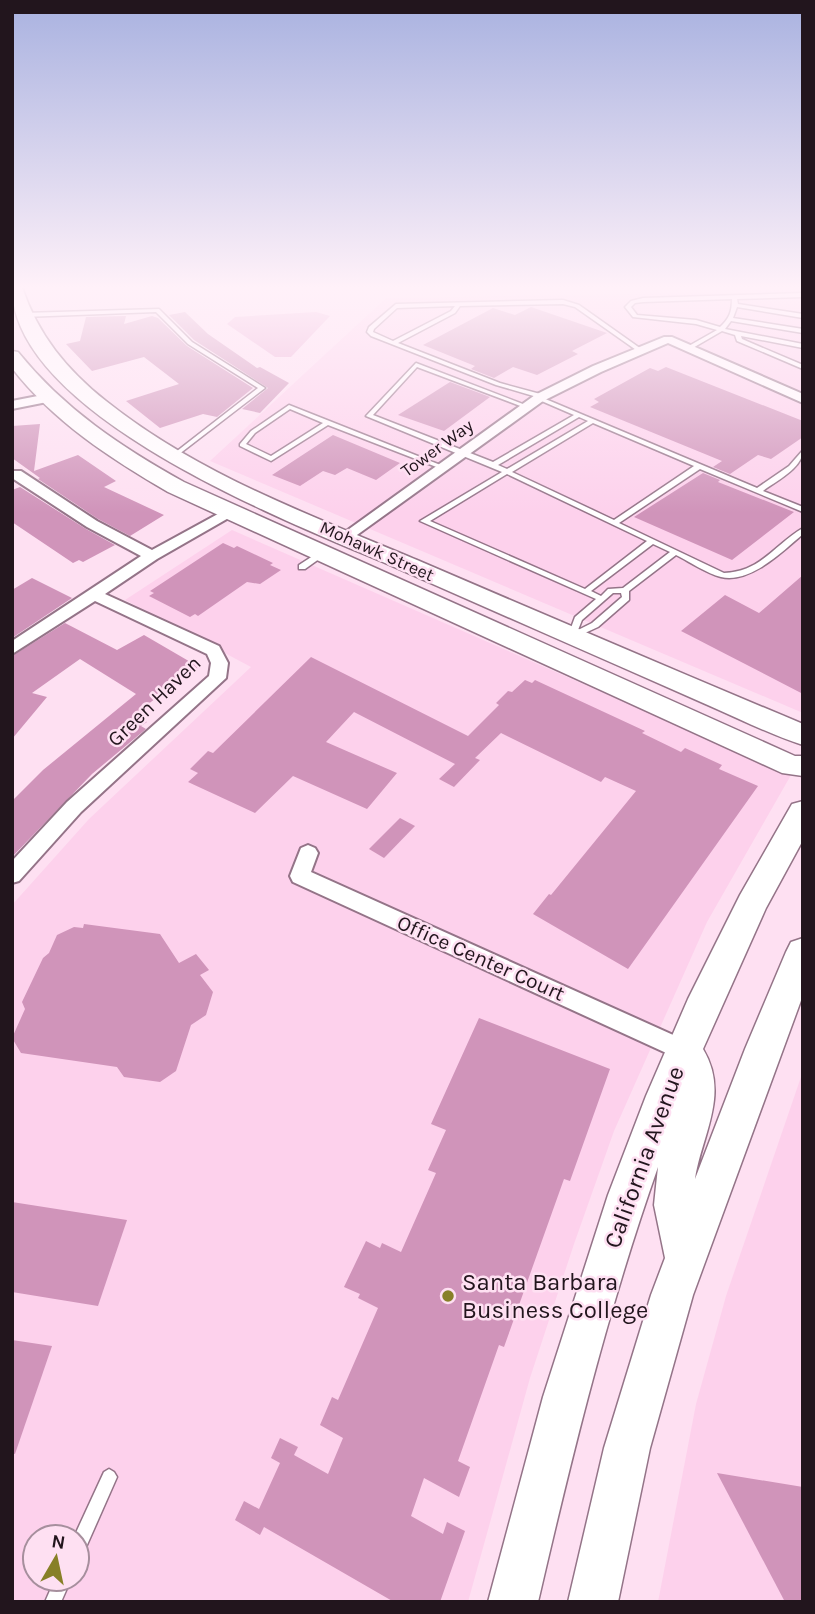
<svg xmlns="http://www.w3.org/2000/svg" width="815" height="1614" font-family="Karla,sans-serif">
<rect width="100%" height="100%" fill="#fee0f2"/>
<!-- built -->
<g fill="#fdd1ec" fill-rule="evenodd">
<path d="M803,288V713L210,461L386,298L749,292Z"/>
<path d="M232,530L791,775L707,922L614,1131L574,1244L530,1378L468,1602H12V905L89,819L251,667L125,600ZM35,1537H77V1579H35Z"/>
<path d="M803,1071V1602H658L696,1404L726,1296Z"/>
</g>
<!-- water -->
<path fill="#ebaed4" d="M316,312L330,316L291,357H275L227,324L235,317Z"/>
<!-- building -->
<g fill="#d094ba">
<path d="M531,307L607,333L572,351L578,354L537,375L513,367L494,378L471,369L475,366L423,345L493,308L515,315Z"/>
<path d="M185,312L208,334L257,368L260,367L289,383L260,413L242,409L268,388L194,340L169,315Z"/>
<path d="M126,316L124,324L152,316L158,318L187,346L253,388L217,417L203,414L160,428L126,401L179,384L144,357L92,371L66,344L80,341L86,317Z"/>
<path d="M666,367L803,421V437L771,459L758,455L730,474L713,467L722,461L590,407L599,402L594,399L650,368L658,371Z"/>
<path d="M450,382L490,397L444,431L398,415Z"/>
<path d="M40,424L34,471L78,455L116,481L104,487L164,515L130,536L98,519L38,479L40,478L12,458V426Z"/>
<path d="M333,435L400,463L376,480L347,468L335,475L323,471L300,486L272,475Z"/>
<path d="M703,473L720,480L718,482L794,512L732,560L634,517Z"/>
<path d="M20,487L86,529L115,545L83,562L79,560L73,563L12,522V490Z"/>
<path d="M223,543L234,548L237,546L273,563L270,565L281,570L260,584L247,582L198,616L195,614L190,617L149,596L154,593L150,591Z"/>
<path d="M803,575V694L681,631L725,595L759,613Z"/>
<path d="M32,578L72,598L12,638V590Z"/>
<path d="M65,623L117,650L144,635L199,667L133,715L147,722L141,726L146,729L92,774L12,857V801L43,770L136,694L80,659L32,693L47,697L12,739V656Z"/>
<path d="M311,657L468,736L499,705L496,703L508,691L512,692L525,680L532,683L535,680L645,731L642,733L677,750L681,752L685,748L722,765L719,769L758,786L628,969L533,914L549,894L551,895L636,791L605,777L601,782L501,733L475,758L480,760L454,787L439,779L455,764L354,712L326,742L397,773L367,809L293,776L255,813L188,782L198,773L190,769L208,751L213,753Z"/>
<path d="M400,818L415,826L384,858L369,849Z"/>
<path d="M84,924L160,934L179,963L196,954L209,970L200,975L213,992L206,1015L191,1025L176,1071L160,1082L124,1077L117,1067L21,1053L12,1038L25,1009L22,1002L43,958L49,953L57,935L74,927L83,928Z"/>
<path d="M479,1018L610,1069L570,1181L564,1179L504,1347L499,1345L458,1461L470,1467L459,1497L424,1478L411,1516L443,1534L447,1522L465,1531L440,1602H394L264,1527L260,1535L235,1520L244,1501L259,1509L280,1463L271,1458L280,1438L298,1447L294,1455L328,1474L343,1438L320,1425L332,1397L338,1400L378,1308L358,1298L360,1294L344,1287L366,1241L380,1248L382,1243L401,1252L436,1173L428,1170L446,1130L431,1124Z"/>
<path d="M12,1202L127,1220L98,1306L12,1292Z"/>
<path d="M12,1340L52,1346L15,1454L12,1453Z"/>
<path d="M717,1473L803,1487V1602H785Z"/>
</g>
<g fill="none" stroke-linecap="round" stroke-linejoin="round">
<defs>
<g id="lane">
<path d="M803,293V297L737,299L738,304L803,314V318L737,307L733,318L803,329V333L731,321L725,329L803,344V348L741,336L742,339L803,365V369L737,341L735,335L722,331L691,349H687V347L717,330L696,324L633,317L625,307L631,301L643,298ZM732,299C732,312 729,319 720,327L696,320L637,315L631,307L635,303L643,302Z"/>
<path d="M563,300L579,305L644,351L639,352L575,307L563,304L460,306L455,313L398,343L500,383L544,395L545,396L543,398L757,488L789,466L803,450C803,468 776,481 763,491L803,507V512L700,469L619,523L724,573C761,572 775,544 803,528V534C783,551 750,584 721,577C708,574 688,561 676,555L629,591V600L598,627L572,639L568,636L575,617L596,599L420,521L502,472L366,416L416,363L528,406L523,407L417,367L373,415L493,462L574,415L537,399V397L496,385L371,336L367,332L369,327L396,304ZM455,306L451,311L393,341L373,332L374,329L397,308ZM579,417L588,421L507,469L498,465ZM593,423L694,466L614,520L512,472ZM507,474L647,541L585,589L430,521ZM653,544L670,552L623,588L608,589L601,596L591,591ZM613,593H621L622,597L592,623L578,630L582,620Z"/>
<path d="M159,309L192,342L265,388L174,458L171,456L172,455L258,388L188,344L156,312L23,317L20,315L23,313Z"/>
<path d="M289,405L443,466L444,467L439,468L328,425L271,461L240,446V444L251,431ZM290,409L323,423L271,456L246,444L255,433Z"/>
<path d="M319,552H325L326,554L305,569H299V565Z"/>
<path d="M109,1469L114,1472L117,1477L83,1554L77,1556V1537H74L104,1472Z"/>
<path d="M55,1579H71L61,1602H45Z"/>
</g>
<g id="street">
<path d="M664,337H672L803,394V403L668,343L601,372L543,401L350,540H340L338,537L535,395L593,366Z"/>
<path d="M48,394L54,398L52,401L12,409V401Z"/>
<path d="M12,471H21L97,521L152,550L227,509H237L239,512L157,559L105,594L219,646L228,663L226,678L81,812L19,881L12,883V861L67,802L209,676L211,663L207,654L95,601L12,654V641L141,556L87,527L12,478Z"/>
<path d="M308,845L315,848L318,853L311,872L691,1043L695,1050L691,1057L683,1061L675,1057L293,882L290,876L301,848Z"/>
</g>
<g id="primary">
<path d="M12,287H22C38,335 67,370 106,401C197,474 310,515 417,560C545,615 674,670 803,724V745C771,735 740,719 710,706C652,680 593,655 535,629C485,607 435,585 385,563C286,521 12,414 12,287Z"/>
<path d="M12,351L18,352C64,409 121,447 184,482L795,756H803V776L782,773L168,492C110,458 54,422 12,368Z"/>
<path d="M803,801V840L766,908L703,1049C730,1094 702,1134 695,1179L745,1049L786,952L791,942L803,938V995L693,1295L650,1448L618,1602H568L604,1448L651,1295L665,1258L654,1205L658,1167C608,1308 572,1455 538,1602H488L543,1397L608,1195L646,1096L688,999L740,895L792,804Z"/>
</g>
</defs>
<!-- lane casing -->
<use href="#lane" stroke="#947488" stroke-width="3"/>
<!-- street casing -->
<use href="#street" stroke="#947488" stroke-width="4"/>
<!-- primary casing -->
<use href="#primary" stroke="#947488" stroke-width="3"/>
<!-- lane -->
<use href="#lane" fill="#fff" fill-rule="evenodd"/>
<!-- street -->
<use href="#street" fill="#fff" fill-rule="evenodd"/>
<!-- primary -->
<use href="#primary" fill="#fff" fill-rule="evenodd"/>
</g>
<!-- sky -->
<linearGradient id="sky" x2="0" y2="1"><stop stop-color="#a9b2e0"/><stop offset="0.56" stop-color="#fff1f9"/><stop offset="1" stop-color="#fff1f9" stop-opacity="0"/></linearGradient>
<rect width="815" height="513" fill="url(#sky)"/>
<!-- markers -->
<circle fill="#878027" stroke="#fee0f2" stroke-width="2.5" cx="448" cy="1296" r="7"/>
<g text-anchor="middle" stroke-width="5" stroke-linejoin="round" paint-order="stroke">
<!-- far-street labels -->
<g font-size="18" fill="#22151d" stroke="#fee0f2">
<text transform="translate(437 448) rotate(-36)" y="6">Tower Way</text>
<text transform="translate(377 551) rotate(24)" y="6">Mohawk Street</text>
</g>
<!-- street labels -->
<g font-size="21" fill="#22151d" stroke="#fee0f2">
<text transform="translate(154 701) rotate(-44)" y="7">Green Haven</text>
<text transform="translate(481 958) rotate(24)" y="7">Office Center Court</text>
</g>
<!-- near-street labels -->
<g font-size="24" fill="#22151d" stroke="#fee0f2">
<text transform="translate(644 1157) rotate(-70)" y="8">California Avenue</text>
</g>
<!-- near-poi labels -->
<g font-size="24" fill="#22151d" stroke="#fee0f2" text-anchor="start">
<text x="462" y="1290">Santa Barbara<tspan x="462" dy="28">Business College</tspan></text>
</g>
</g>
<!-- border -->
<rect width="815" height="1614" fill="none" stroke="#22151d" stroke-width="28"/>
<!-- north arrow -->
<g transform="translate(56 1558) rotate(9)"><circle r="33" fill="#fee0f2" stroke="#a68f9d" stroke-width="2"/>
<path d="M0-5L12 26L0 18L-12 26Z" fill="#878027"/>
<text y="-10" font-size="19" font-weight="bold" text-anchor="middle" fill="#22151d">N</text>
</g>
</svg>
